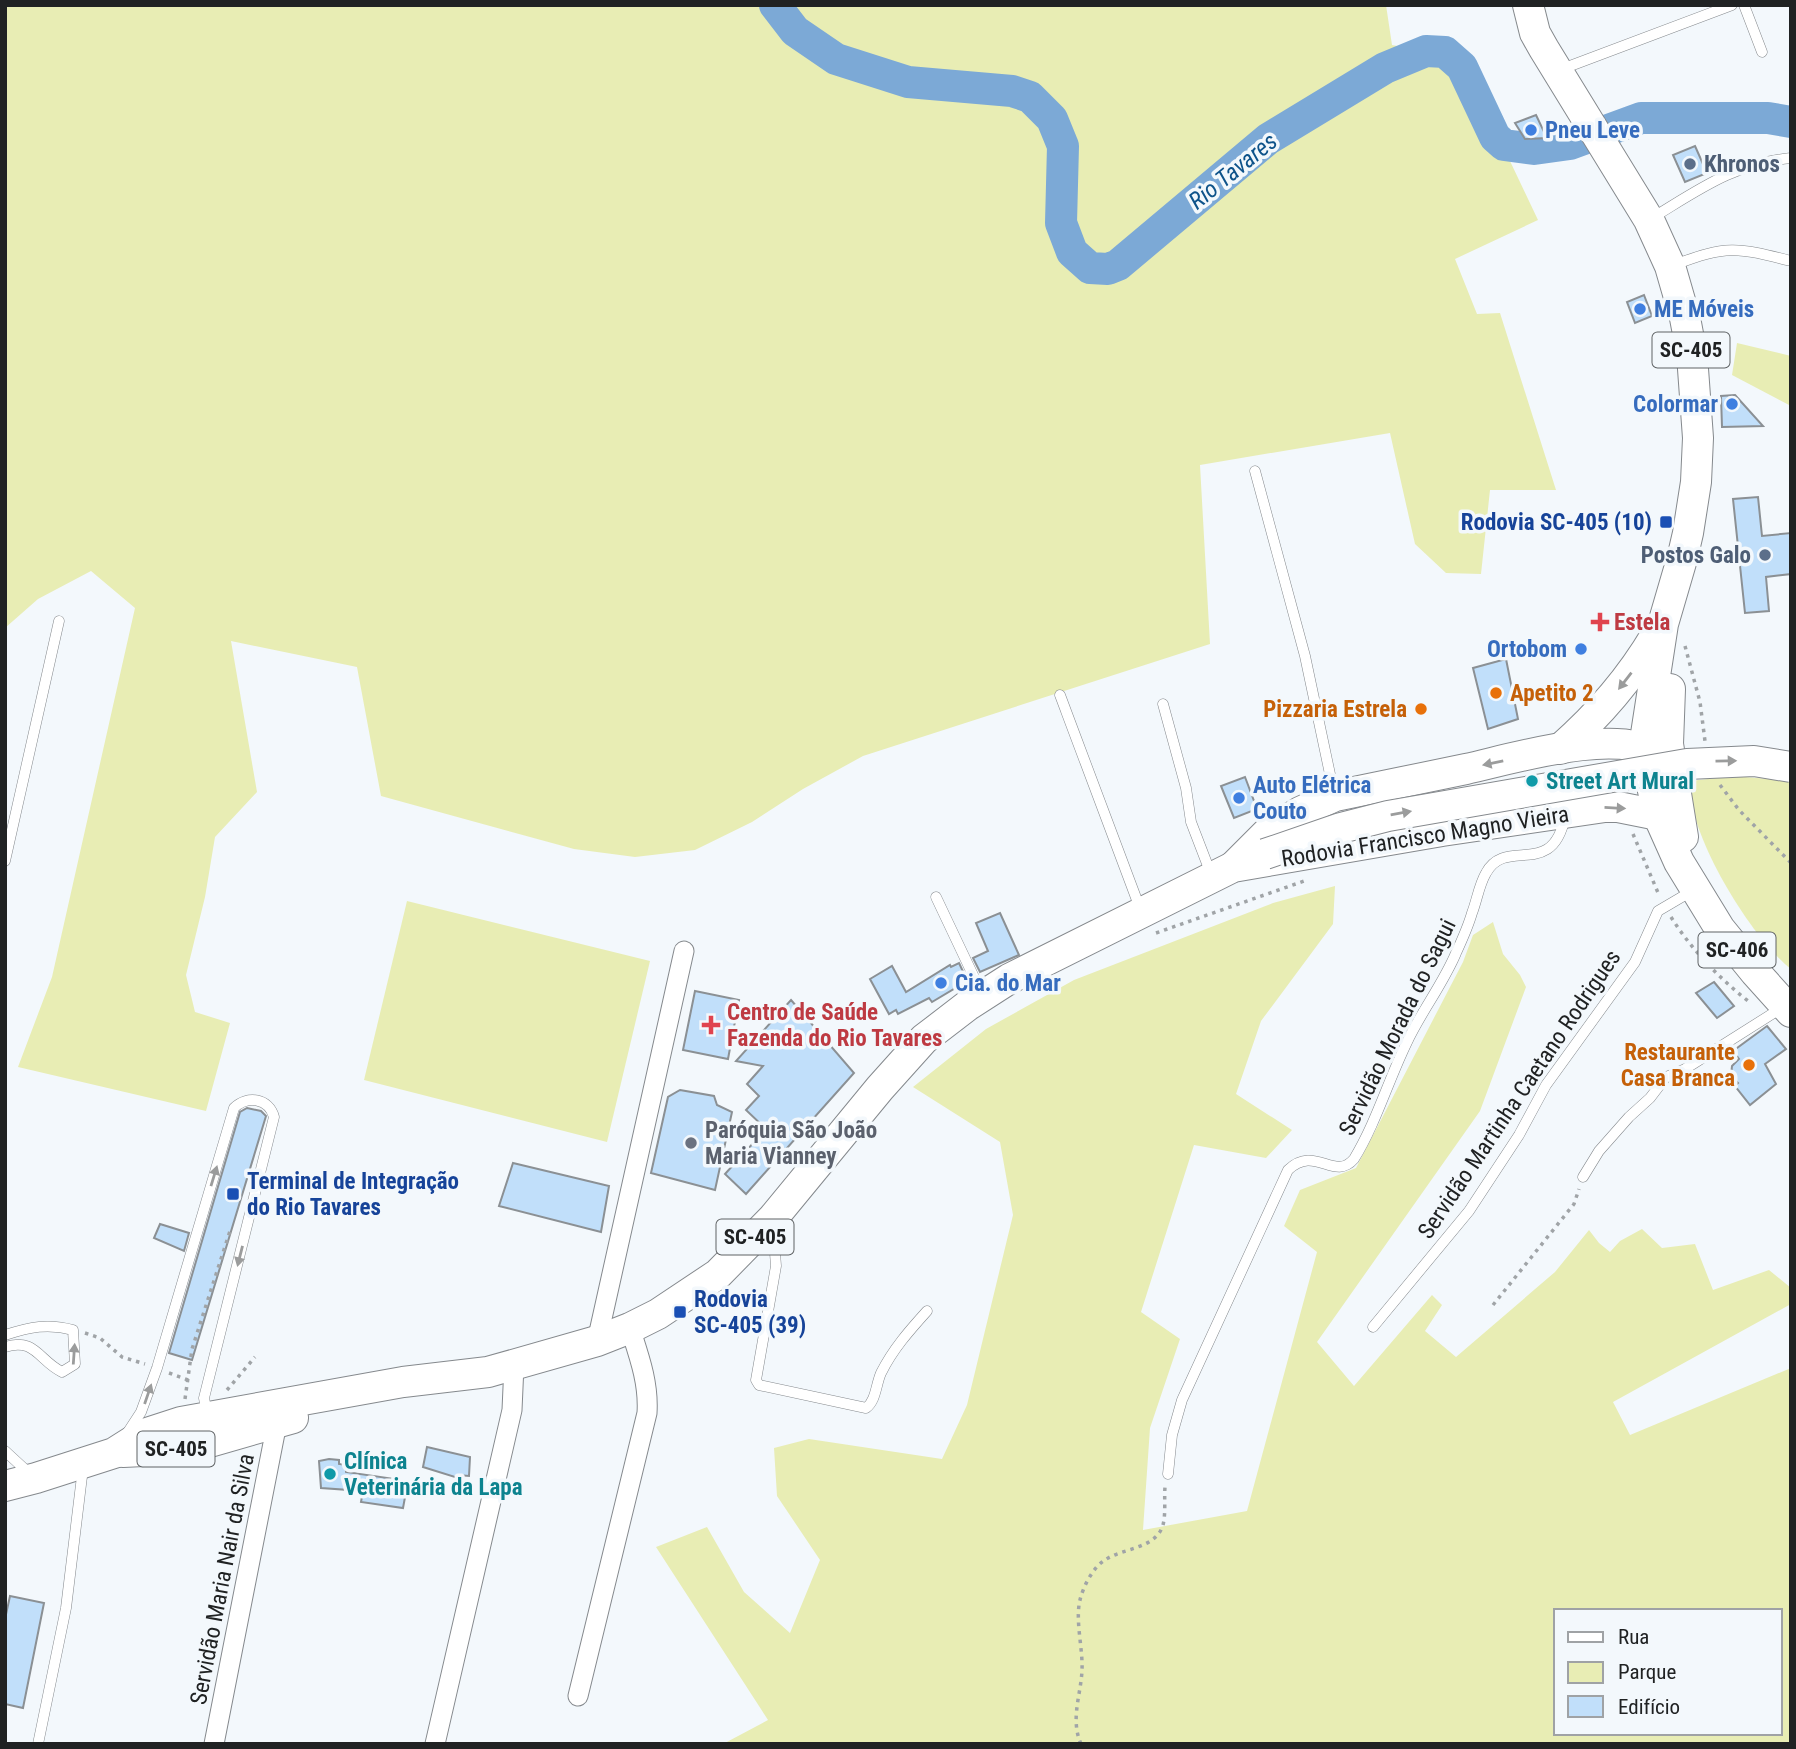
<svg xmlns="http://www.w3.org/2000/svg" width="1796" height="1749" font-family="'Roboto Condensed',sans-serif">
<rect width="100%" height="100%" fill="#f3f8fc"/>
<!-- green -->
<g fill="#e8edb4" fill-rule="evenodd">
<path d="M5,5H1386L1392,45L1472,60L1500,140L1538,220L1455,259L1477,314L1500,313L1556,490H1490L1481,574L1446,573L1415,544L1390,433L1200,465L1210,644L863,756L803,789L752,822L695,850L635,857L574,849L381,796L357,667L231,641L257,792L215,837L205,897L186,975L195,1012L230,1023L206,1111L18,1067L52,977L135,608L91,571L38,599L5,628Z"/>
<path d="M1737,343L1791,356V406L1732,375Z"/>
<path d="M1734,776L1791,781V969C1751,938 1686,832 1690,781Z"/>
<path d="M1335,886L1333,924L1261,1021L1236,1094L1292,1130L1266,1158L1194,1145L1141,1312L1180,1339L1150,1428L1143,1530L1247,1511L1317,1252L1284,1226L1300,1190L1356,1168L1463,962L1473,935L1493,922L1503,954L1520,975L1526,987L1480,1111L1317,1342L1354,1386L1432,1295L1442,1305L1425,1331L1456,1357L1555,1272L1589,1230L1599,1243L1610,1252L1620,1241L1642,1229L1662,1248L1695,1244L1713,1290L1769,1270L1791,1288V1304L1613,1402L1630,1435L1791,1368V1744H723L768,1720L656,1547L707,1527L744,1592L790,1633L820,1560L777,1496L774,1448L809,1439L942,1459L967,1405L1013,1215L1000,1142L913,1087L986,1029L1074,980L1273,903ZM1556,1611H1780V1733H1556Z"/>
<path d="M407,901L650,961L607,1142L364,1080Z"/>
</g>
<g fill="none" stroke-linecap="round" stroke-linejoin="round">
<!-- river -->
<path stroke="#7ca9d6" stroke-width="32" d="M775,5L795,31L836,59L908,82L1012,91L1030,97L1052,119L1063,146L1061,223L1072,252L1090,268L1108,269L1118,265L1268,139L1385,68L1426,51L1445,52L1462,67L1495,137L1504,145L1534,149L1570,144L1641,118H1768L1791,122"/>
</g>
<!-- building -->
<g fill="#c1dffa" stroke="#8b9094" stroke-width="2">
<path d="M1536,115L1547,138L1525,139L1515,123Z"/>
<path d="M1695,146L1707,173L1685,182L1673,155Z"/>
<path d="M1644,295L1652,316L1635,323L1627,302Z"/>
<path d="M1735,395L1763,426L1722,427L1721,396Z"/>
<path d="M1758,497L1762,536L1791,533V574L1766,577L1769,611L1745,613L1733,499Z"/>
<path d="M1506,659L1518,719L1488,729L1473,668Z"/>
<path d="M1245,777L1257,809L1234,818L1221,786Z"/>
<path d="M1000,913L1019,955L980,972L973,958L988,951L976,923Z"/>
<path d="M959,963L966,978L960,980L962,984L932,1002L929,998L898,1014L896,1010L889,1014L870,979L892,966L906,992L950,965L951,967Z"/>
<path d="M1714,982L1734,1006L1717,1018L1696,993Z"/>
<path d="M695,991L739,1000L728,1059L683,1050Z"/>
<path d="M791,1000L854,1073L746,1194L725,1174L766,1129L746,1110L759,1096L747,1084L763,1066L736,1061Z"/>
<path d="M1767,1026L1786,1049L1765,1064L1776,1084L1750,1105L1735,1086L1738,1083L1731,1076L1732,1066L1739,1059L1733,1051Z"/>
<path d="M680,1090L714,1096L717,1105L732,1112L715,1190L651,1173L668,1097Z"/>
<path d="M247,1108L261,1111L266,1116L192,1360L169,1353L240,1112Z"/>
<path d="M513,1163L609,1186L601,1232L499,1206Z"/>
<path d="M160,1224L189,1233L184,1251L154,1238Z"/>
<path d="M427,1447L470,1457L469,1476L458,1475V1478L423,1467Z"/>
<path d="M329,1459L339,1460V1464L346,1465V1472L408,1481L403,1508L361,1502L363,1491L321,1488L319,1461Z"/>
<path d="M10,1596L44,1603L23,1708L5,1704V1619Z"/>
</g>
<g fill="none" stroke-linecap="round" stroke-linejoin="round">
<defs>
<g id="service">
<path d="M1744,5L1762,52"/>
<path d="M1562,69L1732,5"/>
<path d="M1652,218C1700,189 1733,164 1791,158"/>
<path d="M1674,265C1727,245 1736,247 1791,261"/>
<path d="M1255,471L1305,656L1334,793"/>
<path d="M1060,695L1141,911"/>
<path d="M1163,704L1186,788L1191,822L1211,874"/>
<path d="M5,861L59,621"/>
<path d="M936,897L981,992"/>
<path d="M1583,1177L1599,1151L1629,1117L1650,1098L1666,1077L1685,1069L1783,1007"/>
<path d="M773,1227L776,1266L756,1380L759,1385L866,1408C876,1401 876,1384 881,1373C893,1349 909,1331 927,1311"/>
<path d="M1373,1327L1469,1211L1519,1135L1546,1085L1635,962L1658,911L1692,891"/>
<path d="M5,1335C30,1327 48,1323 73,1330L75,1364L62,1372C39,1361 35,1337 5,1347"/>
<path d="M128,1432L141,1412L157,1368L234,1108C247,1095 269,1098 274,1117L204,1398L207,1414"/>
<path d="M5,1451L30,1474"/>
<path d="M1168,1474L1172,1435L1182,1400L1288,1170C1315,1144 1334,1182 1354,1159C1376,1123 1388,1081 1407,1042C1421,1012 1443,984 1456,953C1462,940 1468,927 1472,913C1477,900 1479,885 1486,873C1506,836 1552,880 1565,817"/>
<path d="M38,1744L66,1608L83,1468"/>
</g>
<g id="minor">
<path d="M597,1341L684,951"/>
<path d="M578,1696L647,1413C649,1383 639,1356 630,1328"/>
<path d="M214,1744L277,1423"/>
<path d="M435,1744L512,1410L514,1365"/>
</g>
<g id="primary">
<path d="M1528,5L1535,33L1544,49L1649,220L1670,266L1685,318L1692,355L1698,438L1696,482L1688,533L1682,559L1663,624L1644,747L1650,776L1658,815L1679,862L1720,929L1755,972L1791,1012"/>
<path d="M1670,689L1668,744L1683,837"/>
<path d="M1560,749C1598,716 1630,679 1656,635"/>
<path d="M1233,867L1268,832L1300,812L1335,796C1379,787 1422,778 1466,769C1516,758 1615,727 1660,755"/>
<path d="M123,1452L185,1449L293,1418"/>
<path d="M5,1486L36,1478L114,1453L144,1434L181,1422L403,1382L488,1372L597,1341L630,1328L658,1314L718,1274L773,1218L880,1088L924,1039L967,1006L1009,979L1233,867L1442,831L1605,807H1618L1658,815"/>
</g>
</defs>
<!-- service casing -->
<use href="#service" stroke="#85898d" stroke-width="11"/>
<!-- minor casing -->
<use href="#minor" stroke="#85898d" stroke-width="21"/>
<!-- primary casing -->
<use href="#primary" stroke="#85898d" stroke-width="32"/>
<!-- path -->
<g stroke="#a0a4a7" stroke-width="3.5" stroke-dasharray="3.5 5" stroke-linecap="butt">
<path d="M1685,646L1700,702L1705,741"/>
<path d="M1720,785L1739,810L1791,863"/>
<path d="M1633,834L1659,895"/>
<path d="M1671,917C1691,949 1718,977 1748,1001"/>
<path d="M1156,933L1307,880"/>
<path d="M1493,1305L1574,1204L1579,1189"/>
<path d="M85,1333L100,1338L122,1357L145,1364"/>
<path d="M169,1373L188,1380"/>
<path d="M227,1390L255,1357"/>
<path d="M185,1399L192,1349L230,1231"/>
<path d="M1081,1744C1070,1719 1081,1695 1082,1670C1083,1649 1075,1620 1080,1600C1083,1587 1093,1567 1105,1560C1122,1548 1156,1549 1163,1525C1166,1513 1164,1499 1165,1487"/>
</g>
<!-- service -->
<use href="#service" stroke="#fff" stroke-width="10"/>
<!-- minor -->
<use href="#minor" stroke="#fff" stroke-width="19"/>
<!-- primary -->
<use href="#primary" stroke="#fff" stroke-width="30"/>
<defs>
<path id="primary-bridge" d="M1265,854L1341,828L1388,816L1687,764L1754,761L1791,767"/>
</defs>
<!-- primary-bridge casing -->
<use href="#primary-bridge" stroke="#85898d" stroke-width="32" stroke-linecap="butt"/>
<!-- primary-bridge -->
<use href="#primary-bridge" stroke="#fff" stroke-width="30"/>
</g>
<!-- one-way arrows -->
<defs><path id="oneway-solid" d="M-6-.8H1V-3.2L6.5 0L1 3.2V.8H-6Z" transform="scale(1.75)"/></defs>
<g fill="#9b9c9c">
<use href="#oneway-solid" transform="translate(1625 681) rotate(128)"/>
<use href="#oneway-solid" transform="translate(1726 761) rotate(-1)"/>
<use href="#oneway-solid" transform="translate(1493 763) rotate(168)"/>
<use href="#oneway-solid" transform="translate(1615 808) rotate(3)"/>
<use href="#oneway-solid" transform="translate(1401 813) rotate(-10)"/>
<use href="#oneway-solid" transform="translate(214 1176) rotate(-73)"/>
<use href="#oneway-solid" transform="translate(240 1256) rotate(104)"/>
<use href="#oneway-solid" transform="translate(74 1354) rotate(-86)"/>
<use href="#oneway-solid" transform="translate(148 1394) rotate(-71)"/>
</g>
<!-- markers -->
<g fill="#3f7fe0" stroke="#f3f8fc" stroke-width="2.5">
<circle cx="1531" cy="130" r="7"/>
<circle cx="1640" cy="309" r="7"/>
<circle cx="1732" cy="404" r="7"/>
<circle cx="1581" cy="649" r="7"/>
<circle cx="1239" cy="798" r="7"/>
<circle cx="941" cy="983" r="7"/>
</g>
<g fill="#5c6f8a" stroke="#f3f8fc" stroke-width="2.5">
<circle cx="1690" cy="164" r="7"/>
<circle cx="1765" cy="555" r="7"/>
</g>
<g fill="#1a4fb4" stroke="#f3f8fc" stroke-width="2.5">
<rect x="1659" y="515" width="14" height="14" rx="3.5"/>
<rect x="226" y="1187" width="14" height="14" rx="3.5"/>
<rect x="673" y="1305" width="14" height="14" rx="3.5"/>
</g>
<g fill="#e0444e" stroke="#f3f8fc" stroke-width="2.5">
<path d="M1596.5 611.5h7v7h7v7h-7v7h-7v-7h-7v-7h7z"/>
<path d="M707.5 1014.5h7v7h7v7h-7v7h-7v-7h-7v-7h7z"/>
</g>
<g fill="#e8710a" stroke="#f3f8fc" stroke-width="2.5">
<circle cx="1496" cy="693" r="7"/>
<circle cx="1421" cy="709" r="7"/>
<circle cx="1749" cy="1065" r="7"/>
</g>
<g fill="#0f9aa8" stroke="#f3f8fc" stroke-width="2.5">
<circle cx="1532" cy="781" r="7"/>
<circle cx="330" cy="1474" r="7"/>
</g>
<circle fill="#6b7280" stroke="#f3f8fc" stroke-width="2.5" cx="691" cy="1143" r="7"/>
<g text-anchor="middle" stroke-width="7" stroke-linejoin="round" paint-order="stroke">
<!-- shield labels -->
<g fill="#f3f8fc" stroke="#5f6264" stroke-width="2">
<rect x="1652.5" y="332.5" width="77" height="35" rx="5"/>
<rect x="1698.5" y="932.5" width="77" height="35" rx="5"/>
<rect x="716.5" y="1219.5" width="77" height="35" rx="5"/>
<rect x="137.5" y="1431.5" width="77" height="35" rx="5"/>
</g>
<g font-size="21" font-weight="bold" fill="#202223">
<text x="1691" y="357">SC-405</text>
<text x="1737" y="957">SC-406</text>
<text x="755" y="1244">SC-405</text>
<text x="176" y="1456">SC-405</text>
</g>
<!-- shop labels -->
<g font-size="23" font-weight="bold" fill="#366cbe" stroke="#f3f8fc" text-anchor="start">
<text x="1545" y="138">Pneu Leve</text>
<text x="1654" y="317">ME Móveis</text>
<text x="1718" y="412" text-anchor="end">Colormar</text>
<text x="1567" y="657" text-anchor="end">Ortobom</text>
<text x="1253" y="793">Auto Elétrica<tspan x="1253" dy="26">Couto</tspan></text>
<text x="955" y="991">Cia. do Mar</text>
</g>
<!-- service labels -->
<g font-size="23" font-weight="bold" fill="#4e5e75" stroke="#f3f8fc" text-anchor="start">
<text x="1704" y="172">Khronos</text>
<text x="1751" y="563" text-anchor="end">Postos Galo</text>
</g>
<!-- transit labels -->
<g font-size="23" font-weight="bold" fill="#164399" stroke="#f3f8fc" text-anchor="start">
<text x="1652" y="530" text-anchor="end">Rodovia SC-405 (10)</text>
<text x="247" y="1189">Terminal de Integração<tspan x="247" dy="26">do Rio Tavares</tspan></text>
<text x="694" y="1307">Rodovia<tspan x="694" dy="26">SC-405 (39)</tspan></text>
</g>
<!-- health labels -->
<g font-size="23" font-weight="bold" fill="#be3a42" stroke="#f3f8fc" text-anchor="start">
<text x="1614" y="630">Estela</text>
<text x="727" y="1020">Centro de Saúde<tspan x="727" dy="26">Fazenda do Rio Tavares</tspan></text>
</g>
<!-- food labels -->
<g font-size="23" font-weight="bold" fill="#c56008" stroke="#f3f8fc" text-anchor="end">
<text x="1510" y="701" text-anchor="start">Apetito 2</text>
<text x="1407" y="717">Pizzaria Estrela</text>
<text x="1735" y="1060">Restaurante<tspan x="1735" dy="26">Casa Branca</tspan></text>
</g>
<!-- culture labels -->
<g font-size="23" font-weight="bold" fill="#0d838f" stroke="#f3f8fc" text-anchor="start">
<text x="1546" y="789">Street Art Mural</text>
<text x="344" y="1469">Clínica<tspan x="344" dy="26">Veterinária da Lapa</tspan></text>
</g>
<!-- street labels -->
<g font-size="23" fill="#202223" stroke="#f3f8fc">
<text transform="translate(1425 836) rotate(-9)" y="8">Rodovia Francisco Magno Vieira</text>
<text transform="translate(1397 1027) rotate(-64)" y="8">Servidão Morada do Sagui</text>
<text transform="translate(1519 1094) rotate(-56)" y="8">Servidão Martinha Caetano Rodrigues</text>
<text transform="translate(222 1579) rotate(-79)" y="8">Servidão Maria Nair da Silva</text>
</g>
<!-- worship labels -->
<g font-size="23" font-weight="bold" fill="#5b616d" stroke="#f3f8fc" text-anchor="start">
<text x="705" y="1138">Paróquia São João<tspan x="705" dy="26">Maria Vianney</tspan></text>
</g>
<!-- water labels -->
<g font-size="24" font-style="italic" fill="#0e538a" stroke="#f3f8fc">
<text transform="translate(1233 171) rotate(-39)" y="8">Rio Tavares</text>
</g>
</g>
<!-- border -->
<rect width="1796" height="1749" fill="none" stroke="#202223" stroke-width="14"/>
<!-- legend -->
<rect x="1554" y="1609" width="228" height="126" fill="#f3f8fc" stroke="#9fa2a5" stroke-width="2"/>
<rect x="1568" y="1632" width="35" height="10" fill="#ffffff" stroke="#9fa2a5" stroke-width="2"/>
<text x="1618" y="1644" font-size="21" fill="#202223">Rua</text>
<rect x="1568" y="1662" width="35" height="21" fill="#e8edb4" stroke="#9fa2a5" stroke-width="2"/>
<text x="1618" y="1679" font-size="21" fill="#202223">Parque</text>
<rect x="1568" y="1696" width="35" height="21" fill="#c1dffa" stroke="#9fa2a5" stroke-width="2"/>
<text x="1618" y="1714" font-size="21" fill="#202223">Edifício</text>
</svg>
